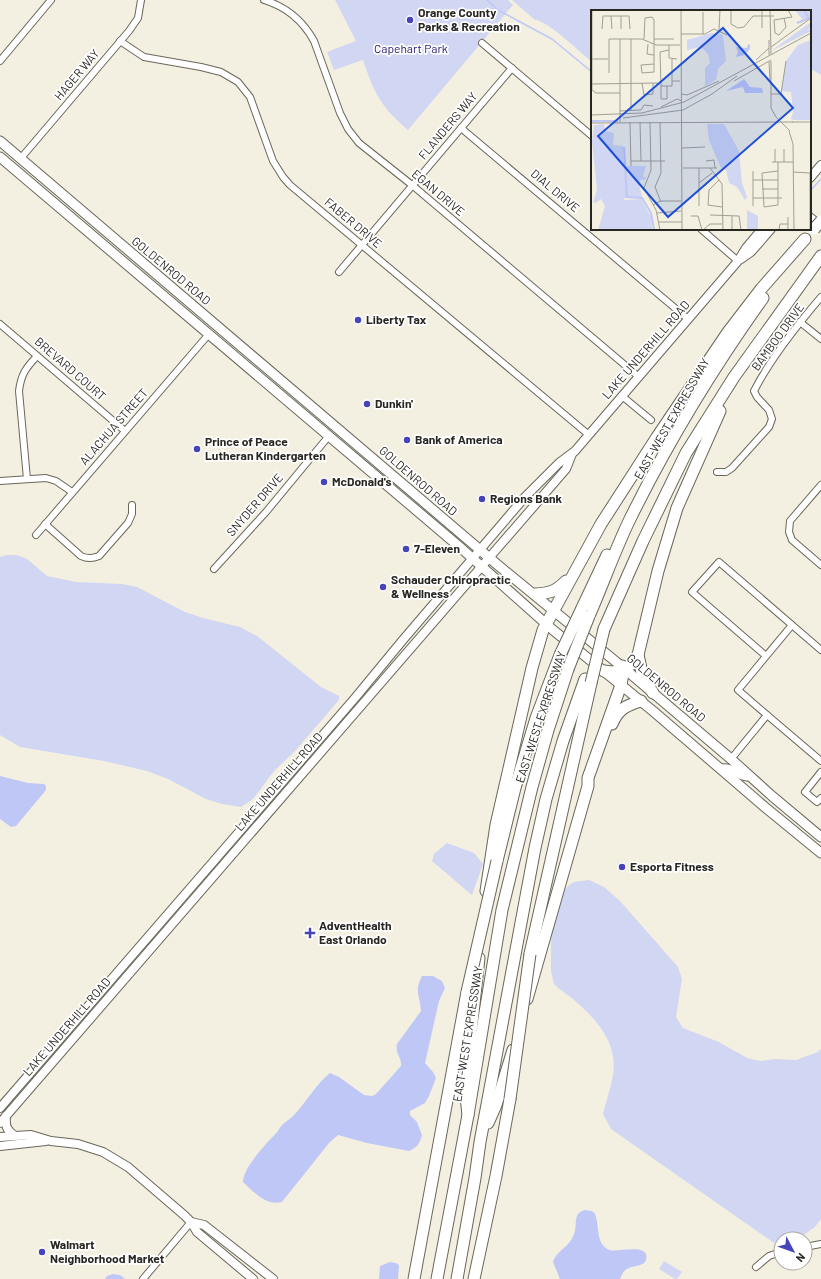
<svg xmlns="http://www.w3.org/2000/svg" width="821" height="1279" font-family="Barlow,sans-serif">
<rect width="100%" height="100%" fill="#f3f0e1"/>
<!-- green -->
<g fill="#d1d6f2">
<path d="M335,0H508L513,5L408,130C381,107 374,93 363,60L334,70L327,52L356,41Z"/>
<path d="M512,0H821V75L813,70L810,73V11H592V62C581,53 547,20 535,20Z"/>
<path d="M7,555H17L27,559L47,576L76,582L122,584L137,587L185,612L203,618L240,627L257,636L321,687L339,696V700L295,751L274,771L253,799L241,807L222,804L206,799L168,779L147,771L104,761L20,747L0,735V557Z"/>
<path d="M447,843L474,853L483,864L472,895L432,861L434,854Z"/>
<path d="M589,880L604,887L620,901L678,967L682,979L676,1017L683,1028L719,1042L747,1058L760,1061L776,1059L796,1060L818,1052L821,1049V1219L815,1227L798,1239H781V1244L777,1245L611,1129L603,1114C606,1101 611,1088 613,1075C618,1042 596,1019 573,999C567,994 560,990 554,984L551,971V942L552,928L556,916L565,890L569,885L574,882Z"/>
<path d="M664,1261L682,1272L677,1279H675L659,1269Z"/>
</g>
<!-- water -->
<g fill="#bfc7f7">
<path d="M0,776L28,783L44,784L46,786V790L16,826L11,827L0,819Z"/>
<path d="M422,976H433L442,981L445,988L439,1001L425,1063L433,1072L436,1078L429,1096L425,1103L410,1111V1115L417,1122L422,1135C420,1143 417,1148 409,1151L367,1143L338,1135L329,1143L282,1202C266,1206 254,1192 243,1182C243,1167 268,1142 278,1131C282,1123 287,1122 293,1116C306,1103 315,1085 330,1073L339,1077L364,1095L372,1096L376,1094L401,1066C402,1057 395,1055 397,1044L421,1011C420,995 414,992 422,976Z"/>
<path d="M585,1210L592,1211L595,1214C600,1226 595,1243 609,1250C617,1253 651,1242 646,1260C644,1267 632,1265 627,1269C623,1271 622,1275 620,1279H560L553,1262C556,1251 570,1247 574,1234C578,1225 572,1213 585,1210Z"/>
<path d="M390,1262L396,1263L399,1265L398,1279H379L380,1266Z"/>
<path d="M113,1274L120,1275L125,1279H105L107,1276Z"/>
</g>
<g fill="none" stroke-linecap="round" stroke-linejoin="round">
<!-- stream -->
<g stroke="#bfc7f7" stroke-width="1.5">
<path d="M487,0L498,10L552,39L592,72"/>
<path d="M810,191L821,179"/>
</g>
<defs>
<g id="minor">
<path d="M264,0C287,7 303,21 314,41L340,113L348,129L359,143L412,185L639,377"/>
<path d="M120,41L144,57L201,67L221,72L238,82L250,97L273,161L283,177L290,185L589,435"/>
<path d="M482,43L592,136"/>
<path d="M0,61L51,0"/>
<path d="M461,128L688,319"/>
<path d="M21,158L129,31L138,18L141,0"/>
<path d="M810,216L820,224"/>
<path d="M701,229L738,261"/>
<path d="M339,272L512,68"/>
<path d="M800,322L821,339"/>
<path d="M0,324L125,431"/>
<path d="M622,396L651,420"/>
<path d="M717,472H726L732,468L769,427L772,419L769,410L757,397L754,391C770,359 798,324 821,297"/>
<path d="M27,479L19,391C21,374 26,368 37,356"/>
<path d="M0,481L46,478L56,481L72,492"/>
<path d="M821,485L790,521L789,532L792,540L821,565"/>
<path d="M45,524L81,556C87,559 92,559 99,556L128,523L132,514V505"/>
<path d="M36,535L209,334"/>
<path d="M214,569L266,512L328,437"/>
<path d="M792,625L821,650"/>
<path d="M767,715L821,761"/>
<path d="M731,759L767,715L738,690L792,625L719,562L692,592L766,656"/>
<path d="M821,772L805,792L817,802L821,798"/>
<path d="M805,1247L821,1244"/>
<path d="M756,1267L769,1256L781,1252"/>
<path d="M143,1279L191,1222"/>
</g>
<g id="tertiary">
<path d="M810,178L821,165"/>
<path d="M741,259L751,252L771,229"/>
<path d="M0,1108L355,698L402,641L525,497L559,463L575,451L738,261L746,248L762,229"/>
<path d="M6,1116C5,1126 7,1131 15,1136"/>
<path d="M0,1123L566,469L572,454"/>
<path d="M0,1137L31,1135L51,1141L78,1144L103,1152L128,1167L184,1215L191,1222L197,1232L253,1279"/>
<path d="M0,1146L46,1141"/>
<path d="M191,1222L204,1225L273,1279"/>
</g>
<g id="secondary">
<path d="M0,141L499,566L626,670L731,759L772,796L821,837"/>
<path d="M0,157L462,549L553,630L653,711L766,808L821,853"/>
<path d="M722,769C732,767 737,775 747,776"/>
</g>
<g id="motorway">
<path d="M535,594C550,593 555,592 566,581"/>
<path d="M582,608L607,555"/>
<path d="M589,616C603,584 615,550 630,519C668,442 713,368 763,298"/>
<path d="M604,629L643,541L686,453L734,377L821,256"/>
<path d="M638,655L643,677L653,693"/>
<path d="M604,671L612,672L626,670L638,655L658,571L677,508L720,411"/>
<path d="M612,724C618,709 627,705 641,701"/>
<path d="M497,861L515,788L536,718L560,655"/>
<path d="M486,891L496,825L532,668L543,630L601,524L657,437L728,332L761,289L805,239"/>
<path d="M530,954L591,683"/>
<path d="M527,999L588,786V778L621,685L623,673L622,666"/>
<path d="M468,1115L465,1087L479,958"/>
<path d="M488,1123L496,1105L513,1050"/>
<path d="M414,1279L467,992"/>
<path d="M437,1279L468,1115L502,910L532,787L548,730L568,669"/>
<path d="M457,1279L475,1178L480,1142L535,848L546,799L563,741L585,679"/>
<path d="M474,1279L496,1176L510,1099"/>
</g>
</defs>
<!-- minor casing -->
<use href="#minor" stroke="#69675a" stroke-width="8"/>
<!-- tertiary casing -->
<use href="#tertiary" stroke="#69675a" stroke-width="10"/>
<!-- secondary casing -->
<use href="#secondary" stroke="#69675a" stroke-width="11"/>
<!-- motorway casing -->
<use href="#motorway" stroke="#69675a" stroke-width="13"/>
<!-- minor -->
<use href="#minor" stroke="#fff" stroke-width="6"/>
<!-- tertiary -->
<use href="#tertiary" stroke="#fff" stroke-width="8"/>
<!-- secondary -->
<use href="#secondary" stroke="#fff" stroke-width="9"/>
<!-- motorway -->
<use href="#motorway" stroke="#fff" stroke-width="11"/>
<defs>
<g id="motorway-bridge">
<path d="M814,229L821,221"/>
<path d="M560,655L582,608"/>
<path d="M568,669L589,616"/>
<path d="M591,683L604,629"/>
<path d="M467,992L497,861"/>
<path d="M510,1099L530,954"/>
</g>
</defs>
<!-- motorway-bridge casing -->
<use href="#motorway-bridge" stroke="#69675a" stroke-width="13" stroke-linecap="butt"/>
<!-- motorway-bridge -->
<use href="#motorway-bridge" stroke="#fff" stroke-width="11"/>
</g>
<!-- markers -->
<g fill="#4744ba" stroke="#fff" stroke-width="1.5">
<circle cx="410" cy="20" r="4"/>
<circle cx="358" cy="320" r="4"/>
<circle cx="367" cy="404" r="4"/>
<circle cx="407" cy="440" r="4"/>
<circle cx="197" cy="449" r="4"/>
<circle cx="324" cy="482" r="4"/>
<circle cx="482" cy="499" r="4"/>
<circle cx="406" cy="549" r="4"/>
<circle cx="383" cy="587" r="4"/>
<circle cx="622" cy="867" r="4"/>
<path d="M308 927h4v4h4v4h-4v4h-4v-4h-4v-4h4z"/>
<circle cx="42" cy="1252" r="4"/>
</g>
<g text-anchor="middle" stroke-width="3.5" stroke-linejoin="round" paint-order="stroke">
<!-- poi labels -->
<g font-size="12" font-weight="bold" fill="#272621" stroke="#fff" text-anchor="start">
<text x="418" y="17">Orange County<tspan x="418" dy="14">Parks &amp; Recreation</tspan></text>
<text x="366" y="324">Liberty Tax</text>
<text x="375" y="408">Dunkin'</text>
<text x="415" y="444">Bank of America</text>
<text x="205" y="446">Prince of Peace<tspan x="205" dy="14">Lutheran Kindergarten</tspan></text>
<text x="332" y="486">McDonald's</text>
<text x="490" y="503">Regions Bank</text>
<text x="414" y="553">7-Eleven</text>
<text x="391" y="584">Schauder Chiropractic<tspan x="391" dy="14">&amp; Wellness</tspan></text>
<text x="630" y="871">Esporta Fitness</text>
<text x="319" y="930">AdventHealth<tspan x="319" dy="14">East Orlando</tspan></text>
<text x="50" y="1249">Walmart<tspan x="50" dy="14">Neighborhood Market</tspan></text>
</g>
<!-- park labels -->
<g font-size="12" fill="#211770" stroke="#fff">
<text x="411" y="53">Capehart Park</text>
</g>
<!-- street labels -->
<g font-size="12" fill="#272621" stroke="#fff">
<text transform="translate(77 75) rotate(-50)" y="4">HAGER WAY</text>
<text transform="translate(448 126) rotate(-50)" y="4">FLANDERS WAY</text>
<text transform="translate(555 191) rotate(40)" y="4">DIAL DRIVE</text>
<text transform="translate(438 193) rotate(40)" y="4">EGAN DRIVE</text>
<text transform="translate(353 223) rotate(40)" y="4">FABER DRIVE</text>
<text transform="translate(171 271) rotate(40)" y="4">GOLDENROD ROAD</text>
<text transform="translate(778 337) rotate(-54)" y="4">BAMBOO DRIVE</text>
<text transform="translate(646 350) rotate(-49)" y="4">LAKE UNDERHILL ROAD</text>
<text transform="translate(70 369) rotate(41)" y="4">BREVARD COURT</text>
<text transform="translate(672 419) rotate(-60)" y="4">EAST-WEST EXPRESSWAY</text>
<text transform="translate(114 427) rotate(-49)" y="4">ALACHUA STREET</text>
<text transform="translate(418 481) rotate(41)" y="4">GOLDENROD ROAD</text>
<text transform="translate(255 505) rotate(-49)" y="4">SNYDER DRIVE</text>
<text transform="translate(666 688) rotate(40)" y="4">GOLDENROD ROAD</text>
<text transform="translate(541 717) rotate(-72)" y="4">EAST-WEST EXPRESSWAY</text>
<text transform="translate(279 782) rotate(-49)" y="4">LAKE UNDERHILL ROAD</text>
<text transform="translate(67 1027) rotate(-49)" y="4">LAKE UNDERHILL ROAD</text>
<text transform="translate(468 1034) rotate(-81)" y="4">EAST-WEST EXPRESSWAY</text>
</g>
</g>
<!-- overview -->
<g transform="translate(591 10)">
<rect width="220" height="220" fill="#f3f0e1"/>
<path d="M204,0H213L216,4L215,0H220V3L218,8L211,9ZM220,12V17L216,20L220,19V21L180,41ZM121,23L132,25L135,51L127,59L125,70L114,76V58L119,53L117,44L110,37L96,40V30ZM220,30V110H203L200,109L202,102L200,82L190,81L195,51L207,35ZM13,114L14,121L23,123L22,135L32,136L33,156H55L52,166L55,168L54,170L50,169L48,174L51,187L34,188L33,190L50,189L60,207L61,220H7L14,196L10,189L5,193L2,192L6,180L1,132L3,115ZM133,114L148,141L151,173L156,187L154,190L146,177L138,173L135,160L130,158L118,130L116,114ZM156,200L167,206V220H156Z" fill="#d1d6f2"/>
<path d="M157,34L159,35V39L153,45L145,47L147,42L145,37L156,38ZM153,69L159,77L171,78L172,83H154L152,77L135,81Z" fill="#bfc7f7"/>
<path fill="none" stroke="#bfc7f7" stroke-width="2" d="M206,13L218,8L213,0M0,111H27M33,137L36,187L51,188L60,203L63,220"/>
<path fill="none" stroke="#a19f94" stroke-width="1" d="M1,0V80L5,83H29M90,0L91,220M140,0V14L147,18L153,17L162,6H183M179,0L180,44M112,2V24M20,6L21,19M30,6V19M193,8L195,17L188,25L184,23L183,10L201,7L197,0M171,18V0M11,19L12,6H38L39,19M128,20L129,0M90,24H114L123,19L136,25M18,29H51L65,35H89M29,29V112M40,29V101M53,29L54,8L61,7L63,10V62L51,63L50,55L63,54M63,29H83M57,34L56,44L63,45M180,37L220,8M78,40V48L86,49M178,45V30M0,49H17M81,49V71M165,50L178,38M180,51V98L185,107L199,121M178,52L179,71M18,63V29M143,71L180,50M51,73L53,85L62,84V73M0,74L67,73M70,76L69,42L78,40V35M76,76V89H70V76H81V71H89M91,84L96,85L128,71M180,84H190L195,51M70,97L86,89L91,91M29,101L50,100L53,95L62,96M0,105L51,103L93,92L220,23M32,108L92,100L121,84L146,66M39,112L40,156M49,112L50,151M59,112L60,160L53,178L65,200L69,220M69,112L70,163L64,177L70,192M201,112H220M0,113L202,112M198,121L202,134L203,220M91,138L114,137M184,139V152M193,139V152M40,151H74M115,151L123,150L124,158M181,152H202M187,152V195L173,197L171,163L187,161M92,158H126M108,158V196M119,158L131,174L132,220M162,161V196M202,162L219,163V220M128,170L118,180L117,195L131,197M162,170H187M108,173L121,163M171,179H187M162,188H191M62,195L69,191H90M66,203L90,201M119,205L148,206L150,220M100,206H107L111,220M68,212H91M112,220L119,214H131M141,220V206M188,220L189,214H197M197,220V207"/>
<path fill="#1d4ed8" fill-opacity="0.15" stroke="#1d4ed8" stroke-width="2" d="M132,18L202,98L77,207L7,126Z"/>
<rect width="220" height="220" fill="none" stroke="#272621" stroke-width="2"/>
</g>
<!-- north arrow -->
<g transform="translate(793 1251) rotate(131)"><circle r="19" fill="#ffffff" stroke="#a9a8a6"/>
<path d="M0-3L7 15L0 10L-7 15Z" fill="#4744ba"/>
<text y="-6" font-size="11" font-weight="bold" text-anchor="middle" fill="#272621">N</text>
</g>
</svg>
